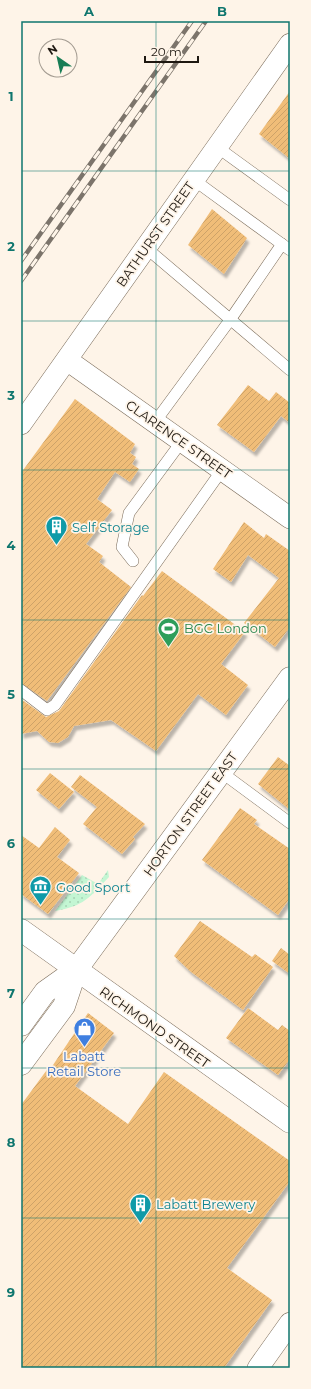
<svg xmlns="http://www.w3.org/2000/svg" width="311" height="1389" font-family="Montserrat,sans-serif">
<defs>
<pattern id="grass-dots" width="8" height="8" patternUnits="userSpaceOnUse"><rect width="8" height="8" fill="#c3f6d3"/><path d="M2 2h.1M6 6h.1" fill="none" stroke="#a7d2b4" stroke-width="1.8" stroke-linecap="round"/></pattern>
<pattern id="building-hatch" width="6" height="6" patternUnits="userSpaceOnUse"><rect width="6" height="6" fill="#f0bd78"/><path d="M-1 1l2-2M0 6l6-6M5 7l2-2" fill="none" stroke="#cda267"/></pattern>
<filter id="shadow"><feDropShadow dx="2.5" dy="4.5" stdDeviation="1" flood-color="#0004"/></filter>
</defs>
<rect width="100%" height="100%" fill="#fef4e8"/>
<!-- grass -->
<path fill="url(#grass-dots)" d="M108,870L109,877C89,898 84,906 55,911L82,875L98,884Z"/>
<!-- building -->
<g fill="url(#building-hatch)" filter="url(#shadow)">
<path d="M290,91V159L259,134Z"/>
<path d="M212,209L247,238L224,274L188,245Z"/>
<path d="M248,385L269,401L276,392L290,403V423L281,416L254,452L217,425Z"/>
<path d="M75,399L135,444L130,453L136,457L132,464L139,469L130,482L115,472L97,499L112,510L86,544L103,556L99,562L131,587L47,701L21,683V473Z"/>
<path d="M244,522L264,538L266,534L290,551V627L275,647L244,623L279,578L248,555L231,582L213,569Z"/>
<path d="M162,571L245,632L221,664L248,685L226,715L198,694L156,751L111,720L74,726L68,737L58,743L49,742L37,731L21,734V699L46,717L59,711L142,595L143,596Z"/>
<path d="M278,757L290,766V810L258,784Z"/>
<path d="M50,773L74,792L59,809L36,790Z"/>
<path d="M80,775L145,824L133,837L135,839L122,854L83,824L97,807L71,787Z"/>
<path d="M240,808L257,820L254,824L290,849V898L278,915L202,860Z"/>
<path d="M55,827L70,840L57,857L79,873L48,914L21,894V835L39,848Z"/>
<path d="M200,921L252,957L255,954L273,967L243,1010L191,972L174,956Z"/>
<path d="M281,948L290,955V974L272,961Z"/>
<path d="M248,1008L278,1030L282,1025L290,1031V1059L278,1075L226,1038Z"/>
<path d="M88,1013L114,1033L75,1086L128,1124L164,1072L290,1161V1181L227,1268L272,1300L224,1368H21V1105L49,1067L51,1068Z"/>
</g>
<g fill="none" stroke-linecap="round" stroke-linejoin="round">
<defs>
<g id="lane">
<path d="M217,147L290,200"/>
<path d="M194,180L290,250"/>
<path d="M145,247L290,370"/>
<path d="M155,422L230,320L282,244"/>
<path d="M133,561L122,547L129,513L182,441"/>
<path d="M21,690L47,710L55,705L222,470"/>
<path d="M221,772L290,823"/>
</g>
<g id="street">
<path d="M67,360L290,518"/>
<path d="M21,424L290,44"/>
<path d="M258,1368L290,1323"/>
</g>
<g id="secondary">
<path d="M21,930L290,1122"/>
<path d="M21,1025L45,992L76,970"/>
<path d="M21,1064L64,1006L76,970L290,678"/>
</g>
</defs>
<!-- lane casing -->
<use href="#lane" stroke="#7c6d5b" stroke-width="12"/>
<!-- street casing -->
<use href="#street" stroke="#7c6d5b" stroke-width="22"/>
<!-- secondary casing -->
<use href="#secondary" stroke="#7c6d5b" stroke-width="23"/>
<!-- lane -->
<use href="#lane" stroke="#fff" stroke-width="11"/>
<!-- street -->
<use href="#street" stroke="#fff" stroke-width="21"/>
<!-- secondary -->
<use href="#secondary" stroke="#fff" stroke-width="22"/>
<defs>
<g id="rail">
<path d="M21,261L192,21"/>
<path d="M21,281L206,21"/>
</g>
</defs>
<!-- rail casing -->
<use href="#rail" stroke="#7c746b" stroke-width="4.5"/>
<!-- rail -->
<use href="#rail" stroke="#fef4e8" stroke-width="3" stroke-dasharray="9" stroke-linecap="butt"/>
</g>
<!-- grid -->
<path fill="none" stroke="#0f766e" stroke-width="1" stroke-opacity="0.55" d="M156,21V1368M21,171H290M21,321H290M21,470H290M21,620H290M21,769H290M21,919H290M21,1068H290M21,1218H290"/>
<!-- icons -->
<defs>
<symbol id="building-pin" viewBox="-11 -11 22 30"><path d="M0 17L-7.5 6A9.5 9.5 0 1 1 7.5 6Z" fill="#0f9aa8" stroke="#fef4e8"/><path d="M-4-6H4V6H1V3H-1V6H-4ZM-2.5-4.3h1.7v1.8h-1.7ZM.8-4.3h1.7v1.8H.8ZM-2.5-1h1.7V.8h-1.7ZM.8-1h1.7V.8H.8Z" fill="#fff"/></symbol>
<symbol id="stadium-pin" viewBox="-11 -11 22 30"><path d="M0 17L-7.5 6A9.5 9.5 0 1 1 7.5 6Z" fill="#2e9e5b" stroke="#fef4e8"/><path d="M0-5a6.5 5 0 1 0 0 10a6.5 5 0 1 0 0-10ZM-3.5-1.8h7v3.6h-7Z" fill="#fff"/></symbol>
<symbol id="museum-pin" viewBox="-11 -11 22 30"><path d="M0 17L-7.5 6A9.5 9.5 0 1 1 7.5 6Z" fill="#0f9aa8" stroke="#fef4e8"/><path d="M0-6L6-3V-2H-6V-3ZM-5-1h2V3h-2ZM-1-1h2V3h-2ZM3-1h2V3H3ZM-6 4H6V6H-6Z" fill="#fff"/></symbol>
<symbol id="shop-pin" viewBox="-11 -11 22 30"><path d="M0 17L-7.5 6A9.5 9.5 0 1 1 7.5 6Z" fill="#3f7fe0" stroke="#fef4e8"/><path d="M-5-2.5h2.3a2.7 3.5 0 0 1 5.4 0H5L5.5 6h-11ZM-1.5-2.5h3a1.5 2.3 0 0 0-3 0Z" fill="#fff"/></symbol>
</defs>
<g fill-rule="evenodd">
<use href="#building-pin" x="44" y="514" width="25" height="34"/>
<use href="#stadium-pin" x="156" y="616" width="25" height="34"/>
<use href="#museum-pin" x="28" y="874" width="25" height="34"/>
<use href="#shop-pin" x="72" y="1016" width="25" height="34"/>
<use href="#building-pin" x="128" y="1192" width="25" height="34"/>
</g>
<g text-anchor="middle" stroke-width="3.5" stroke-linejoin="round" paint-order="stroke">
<!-- street labels -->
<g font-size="13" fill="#1e1811" stroke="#fef4e8">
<text transform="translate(155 234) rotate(-55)" y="5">BATHURST STREET</text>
<text transform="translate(179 439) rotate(35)" y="5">CLARENCE STREET</text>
<text transform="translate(190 814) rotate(-54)" y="5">HORTON STREET EAST</text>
<text transform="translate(155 1027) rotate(35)" y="5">RICHMOND STREET</text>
</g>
<!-- culture labels -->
<g font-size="13" fill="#0d838f" stroke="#fef4e8" text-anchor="start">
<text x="72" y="532">Self Storage</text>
<text x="56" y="892">Good Sport</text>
<text x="156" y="1209">Labatt Brewery</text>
</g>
<!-- leisure labels -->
<g font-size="13" fill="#27864d" stroke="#fef4e8" text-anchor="start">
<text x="184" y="633">BGC London</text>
</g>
<!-- shop labels -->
<g font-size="13" fill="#366cbe" stroke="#fef4e8">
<text x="84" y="1061">Labatt<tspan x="84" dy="15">Retail Store</tspan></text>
</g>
</g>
<!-- border -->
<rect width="311" height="1389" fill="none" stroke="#fef4e8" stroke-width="44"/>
<!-- north arrow -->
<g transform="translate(58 58) rotate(326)"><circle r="19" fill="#fef4e8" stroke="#a49c92"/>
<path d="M0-3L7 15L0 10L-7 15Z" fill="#187d55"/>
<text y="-6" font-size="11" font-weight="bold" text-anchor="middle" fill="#1e1811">N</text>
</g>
<!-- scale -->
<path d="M145 56v6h53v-6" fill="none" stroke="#1e1811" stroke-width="2"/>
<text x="151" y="56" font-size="12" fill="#1e1811" stroke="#fef4e8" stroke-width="3" paint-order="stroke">20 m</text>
<rect x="22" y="22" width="267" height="1345" fill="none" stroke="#0f766e" stroke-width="1.5"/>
<g font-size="13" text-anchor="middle" font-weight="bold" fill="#0f766e">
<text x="89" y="16">A</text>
<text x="222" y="16">B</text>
<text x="11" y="101">1</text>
<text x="11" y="251">2</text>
<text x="11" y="400">3</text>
<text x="11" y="550">4</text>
<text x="11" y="699">5</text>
<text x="11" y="848">6</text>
<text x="11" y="998">7</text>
<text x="11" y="1147">8</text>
<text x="11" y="1297">9</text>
</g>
</svg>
